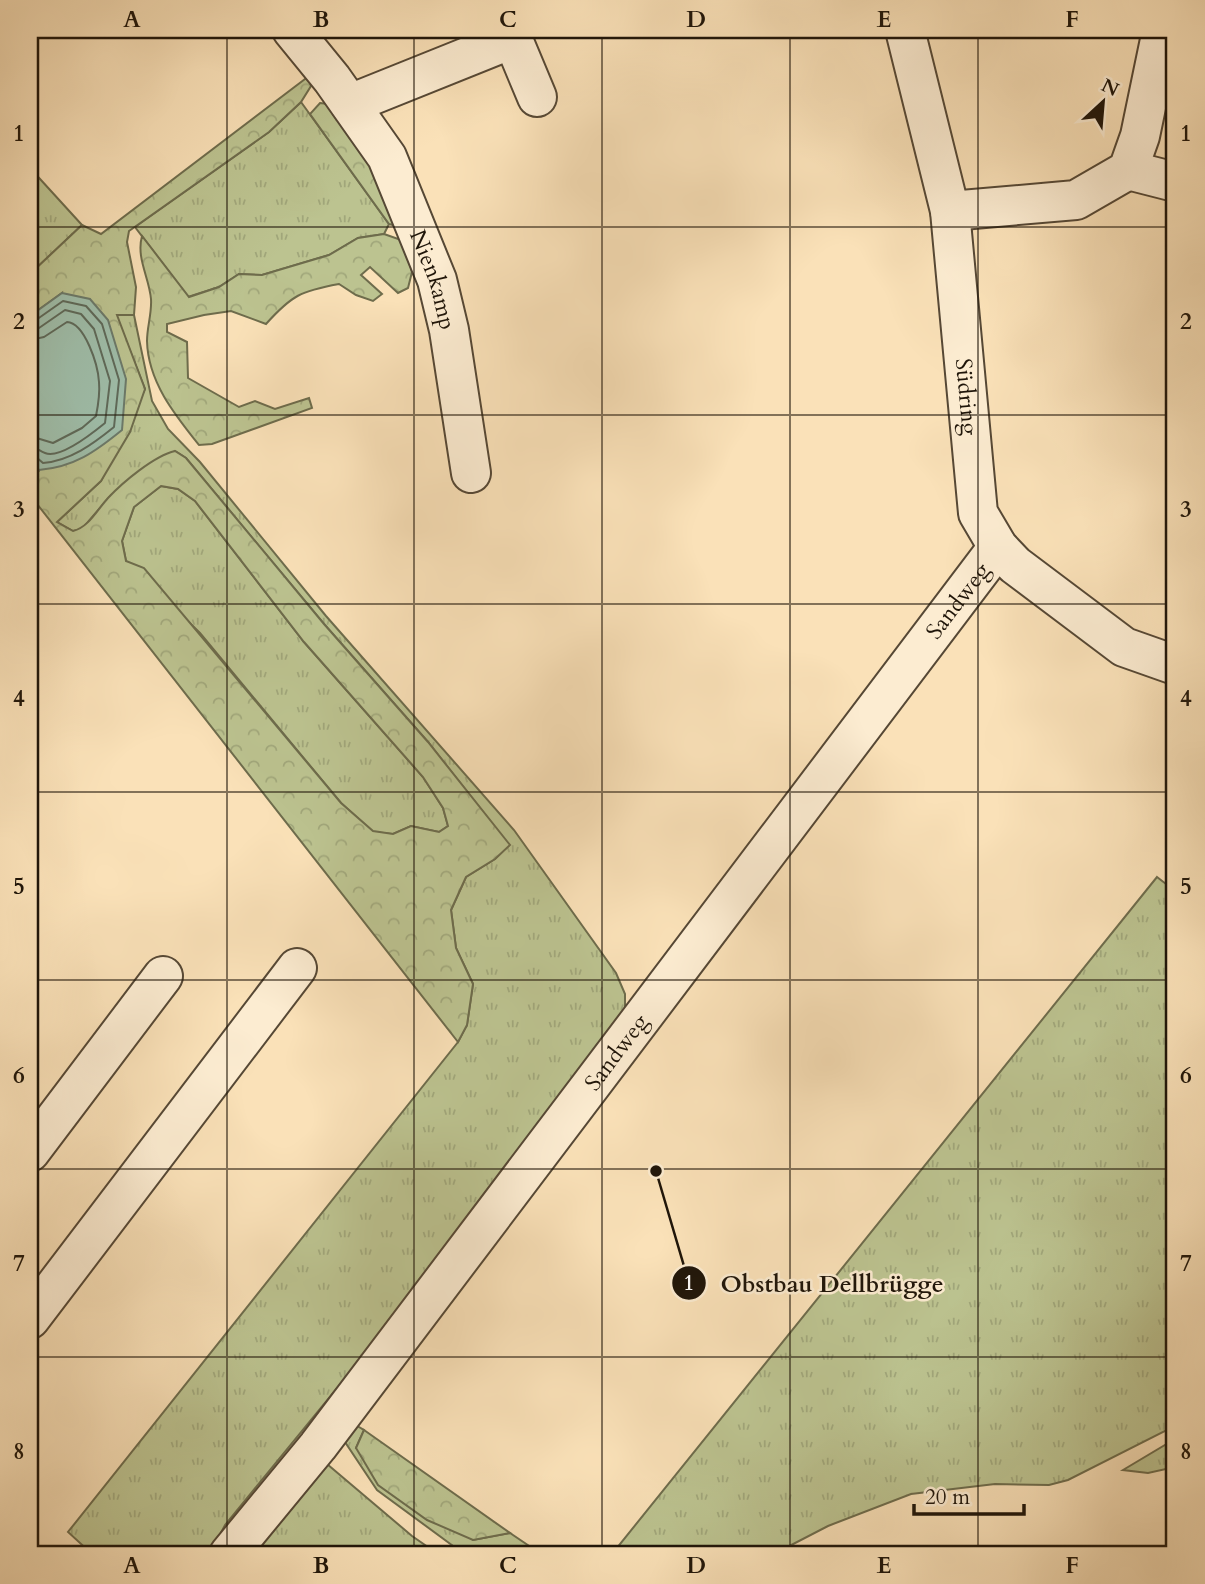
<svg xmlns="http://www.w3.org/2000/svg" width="1205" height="1584" font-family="Cardo,serif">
<defs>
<pattern id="grass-tufts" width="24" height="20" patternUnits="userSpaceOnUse" patternTransform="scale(1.75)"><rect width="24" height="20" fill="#bcc390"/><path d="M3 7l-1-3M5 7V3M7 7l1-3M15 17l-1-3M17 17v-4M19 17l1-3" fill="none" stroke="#a1a77b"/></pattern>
<pattern id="forest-crowns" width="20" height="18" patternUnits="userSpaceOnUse" patternTransform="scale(1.75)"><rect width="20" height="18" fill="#bcc390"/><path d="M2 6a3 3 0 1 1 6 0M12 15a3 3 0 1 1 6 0" fill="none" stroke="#a1a77b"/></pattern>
</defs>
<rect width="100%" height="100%" fill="#fae1b8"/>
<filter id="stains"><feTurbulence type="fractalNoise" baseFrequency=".00286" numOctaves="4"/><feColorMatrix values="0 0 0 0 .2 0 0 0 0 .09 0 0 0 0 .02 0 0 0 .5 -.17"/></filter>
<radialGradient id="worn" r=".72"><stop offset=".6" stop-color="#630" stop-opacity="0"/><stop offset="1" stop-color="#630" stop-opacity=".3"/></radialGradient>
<!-- grass -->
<g fill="url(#grass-tufts)" stroke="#6e6c4c" stroke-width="2">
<path d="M301,102L389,224L384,234L358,238L329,255L262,275L239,274L219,287L188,297L135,227L269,132Z"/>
<path d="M30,168L82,225L30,274Z"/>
<path d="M116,315H134L152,401L168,429L200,462L326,616L514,830L616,973L625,994V1009L361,1359L225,1525L210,1554H92L68,1532L458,1042L467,1025L473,984L456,948L451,910L466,877L495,859L509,845L428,742L324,624L186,458L175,451L111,495L82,529L73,531L57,522L101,481L145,389Z"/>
<path d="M161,486L178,489L195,501L304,642L423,777L443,808L448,826L439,832L411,826L393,834L373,832L341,803L200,633L126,561L122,541L134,507Z"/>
<path d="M1157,877L1175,891V1426L1068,1480L1049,1485L995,1484L911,1494L828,1526L774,1554H612Z"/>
<path d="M352,1423L364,1430L356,1448L473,1540L510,1533L541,1554H464L377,1490L341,1436Z"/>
<path d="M1175,1439V1467L1148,1473L1123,1470Z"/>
<path d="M327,1464L412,1536L438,1554H249Z"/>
</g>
<!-- forest -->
<g fill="url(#forest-crowns)" stroke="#6e6c4c" stroke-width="2" fill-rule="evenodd">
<path d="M309,76L311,86L301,102L269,132L129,231L127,242L136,287L134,315H117L145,389L130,432L101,481L57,522L73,531C89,527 97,510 108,498C123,482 154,456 175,451L186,458L324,624L428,742L510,845L495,859L466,877L451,910L456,948L473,984L467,1025L458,1042L30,495V460L39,470L62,293L30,316V274L82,225L101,234ZM161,486L178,489L195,501L304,642L423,777L443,808L448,826L439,832L411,826L393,834L373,831L341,803L144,568L126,561L122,541L134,507Z"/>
<path d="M320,103L328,104L353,130L401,227L389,224L310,114Z"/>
<path d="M384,234L404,241L412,272L408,288L398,293L370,267L361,275L382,294L373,301L356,295L339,284C301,291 292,295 266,324L231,311L204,315L167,324V332L187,342L188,378L239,407L255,401L275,409L309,398L312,408L212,444L199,445C175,415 148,382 147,341C147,327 152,313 151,299C149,277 136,258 142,236L189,297L219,287L239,274L262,275L329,255L358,238Z"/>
<path d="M364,1430L510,1533L473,1540L427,1520L378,1485L356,1448Z"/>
</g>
<!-- water -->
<path fill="#9fbeaa" stroke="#6c7a6a" stroke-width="2" d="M62,293L90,299L108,320L126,379L122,430C95,452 74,467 39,470L30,460V316Z"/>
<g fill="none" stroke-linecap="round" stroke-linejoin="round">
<!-- shore -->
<g stroke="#5f6a5a" stroke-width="2">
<path d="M30,321L36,320L63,301L86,306L102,324L119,380L114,427C93,444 70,461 43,463L36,457L30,456"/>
<path d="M30,330L39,328L65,310L81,314L94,329L110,381L105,423C94,432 60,459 45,453C39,451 37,447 30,447"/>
<path d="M30,340L44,337L67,322C85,323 98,365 99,382C100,393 98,406 96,416L82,428L53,443L30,436"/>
</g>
<defs>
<g id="minor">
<path id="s1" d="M292,30L332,79L387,157L437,280L449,330L471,473"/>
<path d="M509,30L537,97"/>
<path id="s2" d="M905,30L950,211L978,513L998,547L1015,565L1124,647L1175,665"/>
<path d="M350,104L512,39"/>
<path d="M1128,170L1175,182"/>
<path d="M950,211L1076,200L1128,170L1140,136L1162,30"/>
<path d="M30,1152L163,976"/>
<path d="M30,1319L297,968"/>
<path id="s3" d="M229,1554L318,1446L998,547"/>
</g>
</defs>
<!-- minor casing -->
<use href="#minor" stroke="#564835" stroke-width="42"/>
<!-- minor -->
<use href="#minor" stroke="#fcecd1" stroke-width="38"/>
</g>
<!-- grid -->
<path fill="none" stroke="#1f1509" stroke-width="2" stroke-opacity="0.55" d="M227,30V1554M414,30V1554M602,30V1554M790,30V1554M978,30V1554M30,227H1175M30,415H1175M30,604H1175M30,792H1175M30,980H1175M30,1169H1175M30,1357H1175"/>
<g text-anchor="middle" stroke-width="5" stroke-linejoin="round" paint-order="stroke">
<!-- street labels -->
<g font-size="23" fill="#1f1509" stroke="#fcecd1">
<text dy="8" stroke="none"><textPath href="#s1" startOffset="290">Nienkamp</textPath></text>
<text dy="8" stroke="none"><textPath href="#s2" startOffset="373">Südring</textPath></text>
<text dy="8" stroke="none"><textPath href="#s3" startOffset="1200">Sandweg</textPath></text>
<text dy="8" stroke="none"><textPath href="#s3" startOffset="634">Sandweg</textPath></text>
</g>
</g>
<!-- callouts -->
<path fill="none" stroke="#1f1509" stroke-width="2.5" d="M656 1171L689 1283"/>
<g fill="#1f1509" stroke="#fcecd1" stroke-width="2.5">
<circle cx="656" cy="1171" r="7"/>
<circle cx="689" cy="1283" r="18"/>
</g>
<g font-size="21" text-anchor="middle" font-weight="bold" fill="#fff">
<text x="689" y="1290">1</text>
</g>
<g font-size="24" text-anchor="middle" font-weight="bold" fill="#1f1509" stroke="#fcecd1" stroke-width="5" stroke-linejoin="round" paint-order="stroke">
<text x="832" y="1292">Obstbau Dellbrügge</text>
</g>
<!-- margin -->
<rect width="1205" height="1584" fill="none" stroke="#fae1b8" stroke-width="77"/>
<!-- north arrow -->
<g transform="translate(1103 102) rotate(26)" stroke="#fcecd1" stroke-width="5" paint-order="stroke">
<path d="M0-5L12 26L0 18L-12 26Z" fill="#1f1509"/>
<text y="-10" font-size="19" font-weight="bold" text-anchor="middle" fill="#1f1509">N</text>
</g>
<!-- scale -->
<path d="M914 1504v10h110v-10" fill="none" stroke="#1f1509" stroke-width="3.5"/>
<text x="925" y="1504" font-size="21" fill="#1f1509" stroke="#fcecd1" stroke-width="5" paint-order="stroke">20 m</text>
<rect x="38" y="38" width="1128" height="1508" fill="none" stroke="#1f1509" stroke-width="2.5"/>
<g font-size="23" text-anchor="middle" font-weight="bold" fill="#1f1509">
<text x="132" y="27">A</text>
<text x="321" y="27">B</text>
<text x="508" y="27">C</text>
<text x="696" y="27">D</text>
<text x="884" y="27">E</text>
<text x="1072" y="27">F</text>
<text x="19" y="141">1</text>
<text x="1186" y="141">1</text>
<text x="19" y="329">2</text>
<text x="1186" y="329">2</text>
<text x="19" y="517">3</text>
<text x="1186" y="517">3</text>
<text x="19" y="706">4</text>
<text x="1186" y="706">4</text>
<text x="19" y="894">5</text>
<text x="1186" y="894">5</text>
<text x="19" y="1083">6</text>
<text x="1186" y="1083">6</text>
<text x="19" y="1271">7</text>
<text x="1186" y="1271">7</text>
<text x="19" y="1459">8</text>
<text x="1186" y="1459">8</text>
<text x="132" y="1573">A</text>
<text x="321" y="1573">B</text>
<text x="508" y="1573">C</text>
<text x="696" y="1573">D</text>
<text x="884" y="1573">E</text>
<text x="1072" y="1573">F</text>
</g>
<rect width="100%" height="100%" filter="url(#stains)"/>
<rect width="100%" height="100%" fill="url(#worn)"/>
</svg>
